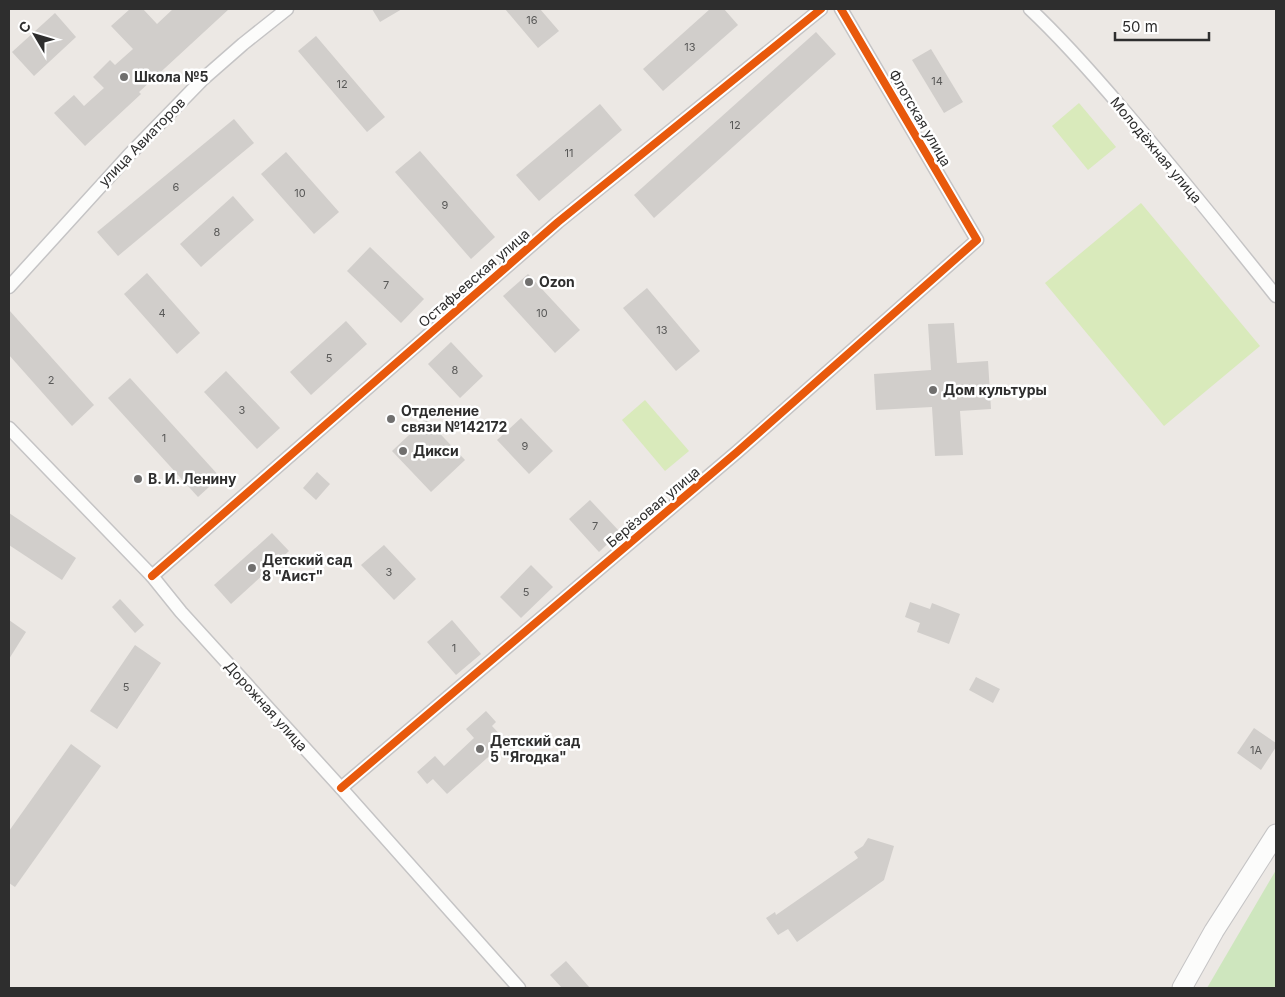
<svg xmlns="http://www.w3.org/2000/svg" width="1285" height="997" font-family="Inter,sans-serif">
<rect width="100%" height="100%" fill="#ece8e4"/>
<!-- green -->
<path fill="#cee6be" d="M1276,870V988H1207Z"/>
<!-- pitch -->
<g fill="#d9eabb">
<path d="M1079,103L1116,147L1088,170L1052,126Z"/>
<path d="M1141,203L1260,346L1164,426L1045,283Z"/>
<path d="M645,400L689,451L665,471L622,420Z"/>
</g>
<!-- building -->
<g fill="#d1cecb">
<path d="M130,9H143L157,24L173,9H229L139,92L141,94L85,146L54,113L74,95L84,106L104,88L93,77L110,60L115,65L133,49L111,26Z"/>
<path d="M372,9H402L380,22Z"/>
<path d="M505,9H540L559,31L538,48Z"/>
<path d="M710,9H724L738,25L663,91L643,69Z"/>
<path d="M55,13L76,37L34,76L12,52Z"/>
<path d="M816,32L836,54L654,218L634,195Z"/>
<path d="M316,36L385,117L367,132L298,51Z"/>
<path d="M931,49L963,102L944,113L912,60Z"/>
<path d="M600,104L622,130L539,201L516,175Z"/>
<path d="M234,119L254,143L118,256L97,232Z"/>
<path d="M420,151L495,237L471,259L395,172Z"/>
<path d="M286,152L339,212L314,234L261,174Z"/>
<path d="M233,196L254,220L201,267L180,244Z"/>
<path d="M370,247L424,299L401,323L347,271Z"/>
<path d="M147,273L200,333L177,354L124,294Z"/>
<path d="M528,274L580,330L555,353L503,296Z"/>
<path d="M647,288L700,351L676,371L623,308Z"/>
<path d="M9,310L94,405L72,426L9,355Z"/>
<path d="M346,321L367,344L311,395L290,372Z"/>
<path d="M954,323L957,363L988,361L991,409L960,411L963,455L935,456L932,407L876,410L874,374L931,370L928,324Z"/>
<path d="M451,342L483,376L460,398L428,364Z"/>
<path d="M226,371L280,428L257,449L204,392Z"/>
<path d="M130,378L220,477L198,497L108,398Z"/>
<path d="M521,418L553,451L529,474L497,440Z"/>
<path d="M426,419L465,460L431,492L392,451Z"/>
<path d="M317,472L330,484L316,500L303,488Z"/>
<path d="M590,500L620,532L599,552L569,519Z"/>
<path d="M9,513L76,558L62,580L9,545Z"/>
<path d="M272,533L289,551L231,604L214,585Z"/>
<path d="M384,545L416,579L394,600L361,565Z"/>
<path d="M531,565L553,587L521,618L500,597Z"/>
<path d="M120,599L144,625L135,633L112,607Z"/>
<path d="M910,602L930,609L932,603L960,614L949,644L917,632L920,623L905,617Z"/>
<path d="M9,620L26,632L9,659Z"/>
<path d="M452,620L481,654L456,675L427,642Z"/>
<path d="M135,645L161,663L117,729L90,711Z"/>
<path d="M976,677L1000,689L993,703L969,690Z"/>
<path d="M486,711L496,722L492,726L506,741L447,794L433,779L427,784L417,772L435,756L444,766L474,738L466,729Z"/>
<path d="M1254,728L1276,743V747L1261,770L1237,753Z"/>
<path d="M71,744L101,766L15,887L9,883V831Z"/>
<path d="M868,838L894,846L884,880L797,942L788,929L778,935L766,918L775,912L776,915L858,858L854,852L863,846Z"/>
<path d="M566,961L590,988H562L550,975Z"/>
</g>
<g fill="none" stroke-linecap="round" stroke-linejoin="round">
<defs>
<g id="street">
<path d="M1030,9C1063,40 1092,73 1121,107C1174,169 1225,232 1276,296"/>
<path d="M9,287L129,155L203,79L243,44L287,9"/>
<path d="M9,428L152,576L181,612L341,788L519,988"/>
<path d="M152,576L558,222L821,9"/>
<path d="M341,788L737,452L977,240L841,9"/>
</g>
<path id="secondary" d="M1182,988L1214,931L1276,834"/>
</defs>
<!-- street casing -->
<use href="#street" stroke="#c5c4c5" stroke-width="15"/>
<!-- secondary casing -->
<use href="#secondary" stroke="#c5c4c5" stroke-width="21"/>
<!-- street -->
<use href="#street" stroke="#fcfcfb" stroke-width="12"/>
<!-- secondary -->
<use href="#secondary" stroke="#fcfcfb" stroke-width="19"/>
<defs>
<g id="cycleway">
<path d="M152,576L558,222L821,9"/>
<path d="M341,788L737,452L977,240L841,9"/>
</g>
</defs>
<!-- cycleway casing -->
<use href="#cycleway" stroke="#fff" stroke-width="11"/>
<!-- cycleway -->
<use href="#cycleway" stroke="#e8590c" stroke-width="8"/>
</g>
<!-- markers -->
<g fill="#706f6e" stroke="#fff" stroke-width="2">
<circle cx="124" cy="77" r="5"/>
<circle cx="529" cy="282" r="5"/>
<circle cx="933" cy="390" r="5"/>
<circle cx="391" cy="419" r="5"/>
<circle cx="403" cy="451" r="5"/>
<circle cx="138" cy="479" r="5"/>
<circle cx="252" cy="568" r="5"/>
<circle cx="480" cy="749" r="5"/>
</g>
<g text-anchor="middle" stroke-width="5" stroke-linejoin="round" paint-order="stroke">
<!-- number labels -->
<g font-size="11" fill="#585857">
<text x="532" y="24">16</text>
<text x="690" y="51">13</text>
<text x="937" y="85">14</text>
<text x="342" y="88">12</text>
<text x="735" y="129">12</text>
<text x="569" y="157">11</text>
<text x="176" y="191">6</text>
<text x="300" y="197">10</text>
<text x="445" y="209">9</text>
<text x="217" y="236">8</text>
<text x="386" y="289">7</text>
<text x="162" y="317">4</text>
<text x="542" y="317">10</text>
<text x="662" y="334">13</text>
<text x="329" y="362">5</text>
<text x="455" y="374">8</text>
<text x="51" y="384">2</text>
<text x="242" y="414">3</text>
<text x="164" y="442">1</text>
<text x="525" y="450">9</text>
<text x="595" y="530">7</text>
<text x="389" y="576">3</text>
<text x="526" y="596">5</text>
<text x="454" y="652">1</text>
<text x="126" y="691">5</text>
<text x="1256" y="754">1А</text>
</g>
<!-- poi labels -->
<g font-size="14" font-weight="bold" fill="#2e2e2e" stroke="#fff" text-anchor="start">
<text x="134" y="82">Школа №5</text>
<text x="539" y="287">Ozon</text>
<text x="943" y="395">Дом культуры</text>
<text x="401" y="416">Отделение<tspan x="401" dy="16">связи №142172</tspan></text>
<text x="413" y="456">Дикси</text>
<text x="148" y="484">В. И. Ленину</text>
<text x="262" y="565">Детский сад<tspan x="262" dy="16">8 "Аист"</tspan></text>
<text x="490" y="746">Детский сад<tspan x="490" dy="16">5 "Ягодка"</tspan></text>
</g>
<!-- street labels -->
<g font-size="14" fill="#2e2e2e" stroke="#fff">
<text transform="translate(920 118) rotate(60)" y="5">Флотская улица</text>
<text transform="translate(142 142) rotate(-46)" y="5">улица Авиаторов</text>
<text transform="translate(1156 150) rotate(50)" y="5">Молодёжная улица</text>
<text transform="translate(474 278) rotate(-41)" y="5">Остафьевская улица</text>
<text transform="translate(653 507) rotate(-40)" y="5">Берёзовая улица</text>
<text transform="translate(266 706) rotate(48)" y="5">Дорожная улица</text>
</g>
</g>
<!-- border -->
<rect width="1285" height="997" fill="none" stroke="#2e2e2e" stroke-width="20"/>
<!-- north arrow -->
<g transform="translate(35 35) rotate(308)" stroke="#ffffff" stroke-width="4" paint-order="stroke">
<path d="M0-4L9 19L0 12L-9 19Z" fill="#2e2e2e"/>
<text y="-8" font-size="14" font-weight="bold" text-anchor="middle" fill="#2e2e2e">С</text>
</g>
<!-- scale -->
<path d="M1115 32v8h94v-8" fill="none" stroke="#2e2e2e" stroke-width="2.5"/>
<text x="1122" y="32" font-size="15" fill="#2e2e2e" stroke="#ffffff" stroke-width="4" paint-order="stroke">50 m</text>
</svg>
